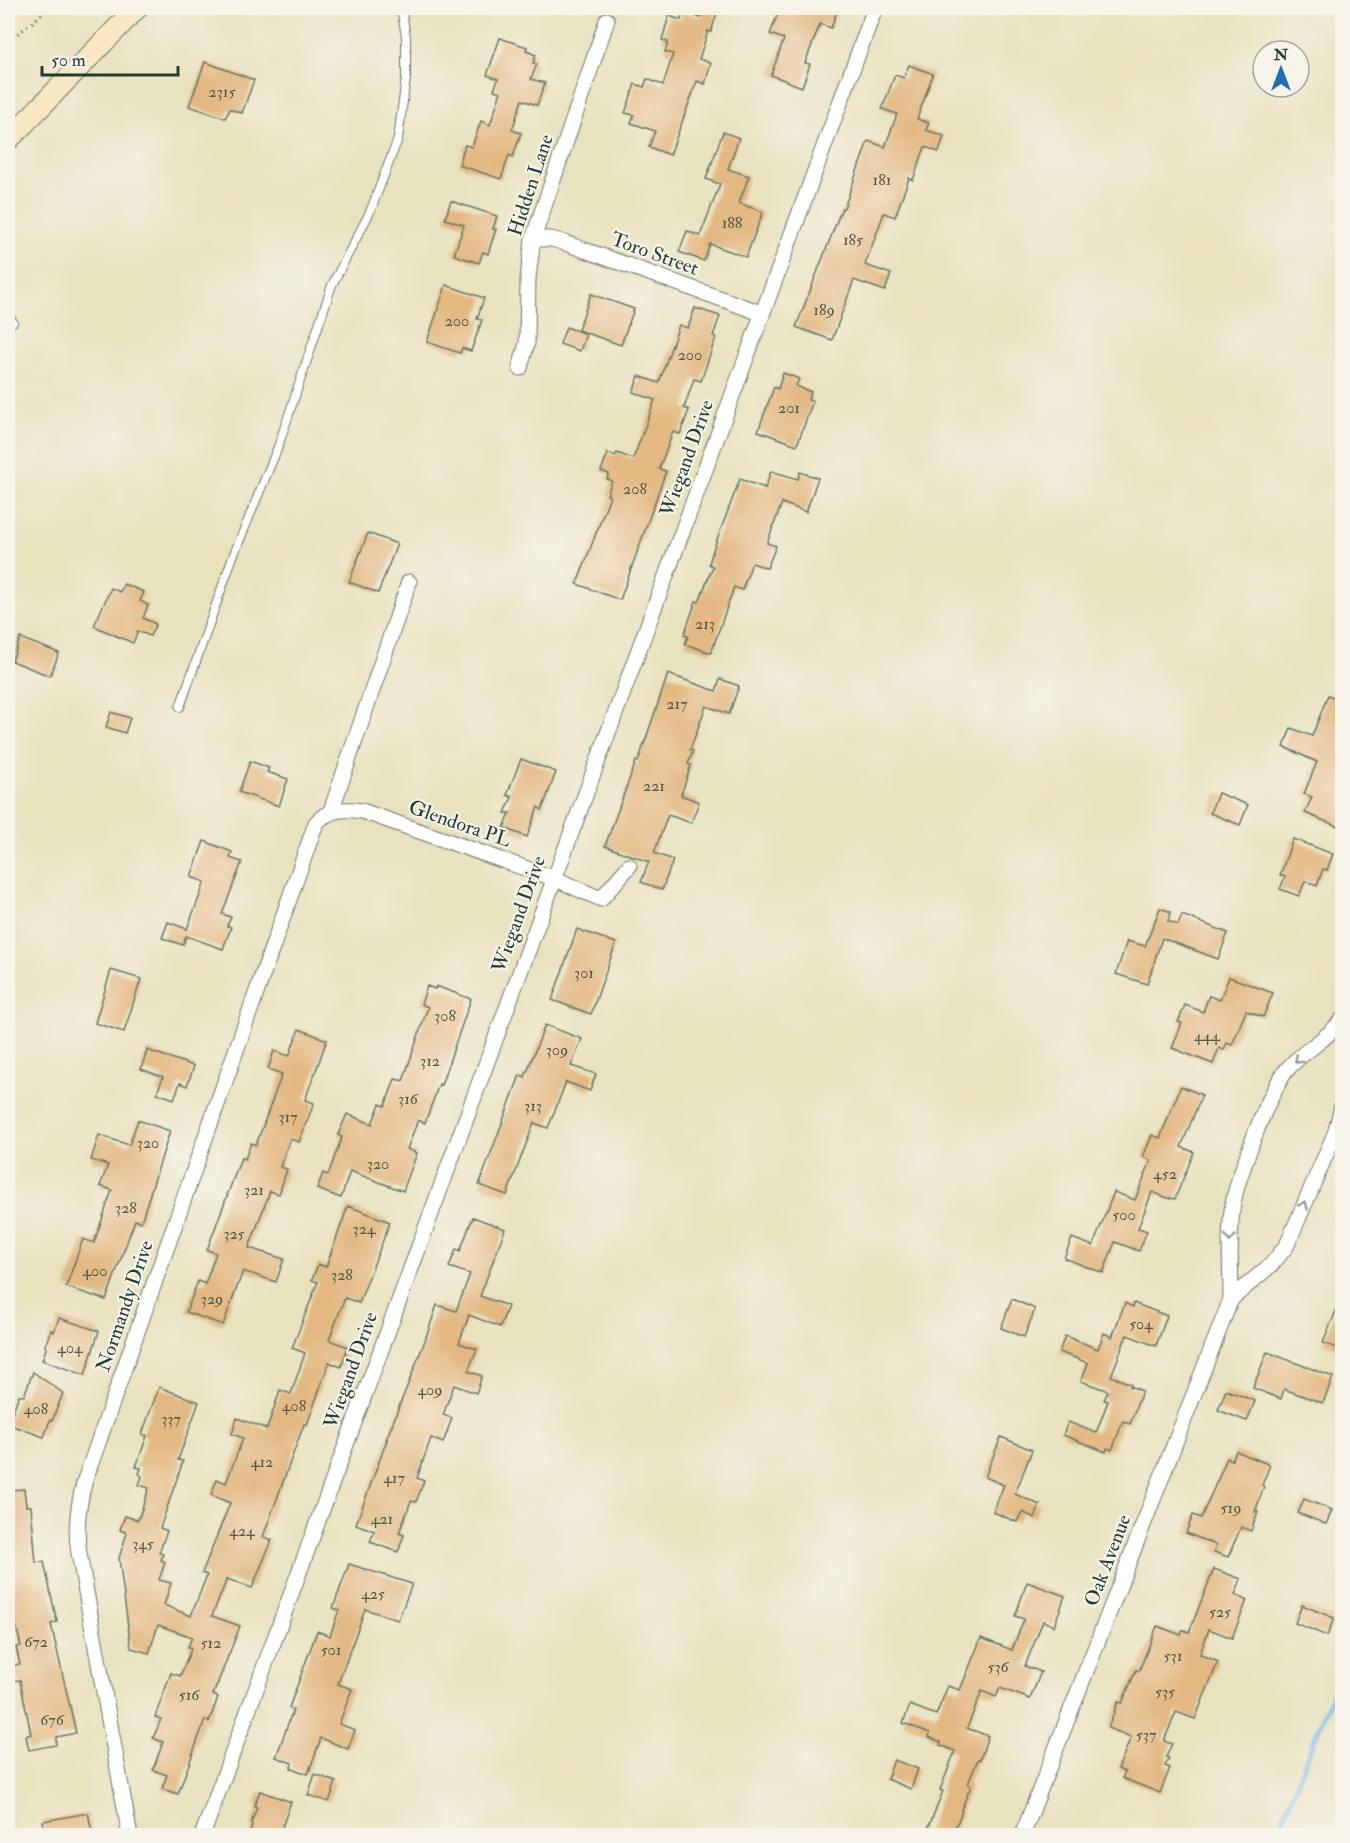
<svg xmlns="http://www.w3.org/2000/svg" width="1350" height="1843" font-family="'IM FELL Double Pica',serif">
<rect width="100%" height="100%" fill="#f7f3e8"/>
<filter id="ink" filterUnits="userSpaceOnUse"><feTurbulence type="fractalNoise" baseFrequency=".0167" numOctaves="2"/><feDisplacementMap in="SourceGraphic" scale="12" xChannelSelector="R" yChannelSelector="G"/><feConvolveMatrix kernelMatrix="1 2 1 2 8 2 1 2 1" color-interpolation-filters="sRGB"/></filter>
<filter id="wash" filterUnits="userSpaceOnUse"><feTurbulence type="fractalNoise" baseFrequency=".008" numOctaves="4" result="noise"/><feDisplacementMap in="SourceGraphic" scale="24" xChannelSelector="R" yChannelSelector="G"/><feGaussianBlur stdDeviation="1.35" result="paint"/><feColorMatrix in="noise" values="0 0 0 0 0 0 0 0 0 0 0 0 0 0 0 0 0 1.4 0 .05"/><feComposite in="paint" operator="in"/></filter>
<g filter="url(#wash)">
<rect width="100%" height="100%" fill="#e9e2bf"/>
<g fill="none" stroke-linecap="round" stroke-linejoin="round">
<!-- stream -->
<path stroke="#7ab8ed" stroke-width="5" d="M1276,1836L1342,1670"/>
</g>
<g id="blocks">
<!-- building -->
<g fill="#e3b882">
<path d="M780,8H838L831,28L820,24L805,63L810,64L802,87L771,75L784,39L770,34Z"/>
<path d="M704,9L717,13L711,32L708,31L699,59L711,63L705,84L697,81L670,155L649,147L655,131L631,123L634,115L625,113L635,84L644,87L647,79L663,85L673,54L665,52L668,42L662,40L669,16L681,20L683,12L701,18Z"/>
<path d="M500,38L527,47L526,51L536,55L533,63L537,64L531,79L545,83L537,105L522,100L512,130L521,133L513,157L509,155L501,179L459,165L465,145L472,147L481,121L490,125L501,92L494,90L498,79L487,75Z"/>
<path d="M205,62L254,80L242,113L230,109L225,118L189,106Z"/>
<path d="M909,65L933,74L917,119L929,123L926,130L944,136L939,152L925,147L913,180L909,178L895,217L884,213L865,265L891,274L885,291L854,280L832,340L796,327L842,208H844L868,141L885,147L897,114L882,109L895,75L904,78Z"/>
<path d="M723,132L739,138L728,169L749,176L739,203L763,212L746,257L710,244L704,261L679,252L687,231L700,236L720,184L706,179Z"/>
<path d="M451,201L497,216L493,229H496L488,254L483,252L479,263L454,255L464,225L445,219Z"/>
<path d="M446,285L484,298L477,319L482,320L471,351L462,348L460,353L427,342Z"/>
<path d="M591,294L634,309L621,345L578,330Z"/>
<path d="M695,308L720,316L713,336L716,337L701,381L694,379L684,408L689,410L680,434L673,432L659,469L666,471L620,600L577,584L610,496L607,495L612,481L607,479L609,474L601,471L608,453L615,456L617,453L633,459L655,400L633,392L639,376L659,383L679,325L688,328Z"/>
<path d="M566,327L586,334L580,351L560,344Z"/>
<path d="M783,373L799,379L796,386L811,392L808,400L813,401L797,445L758,431L774,387L778,389Z"/>
<path d="M771,471L798,479L800,472L818,478L806,512L782,503L767,543L776,546L767,568L752,563L742,590L734,587L711,653L685,644L688,636L684,635L696,601L699,602L713,566L709,564L713,550L740,479L765,488Z"/>
<path d="M368,533L397,544L378,593L349,582Z"/>
<path d="M124,584L144,592L140,601L148,605L143,618L156,624L150,636L138,631L133,643L94,626L111,588L120,592Z"/>
<path d="M20,638L59,653L50,676L12,661Z"/>
<path d="M668,674L716,691L720,679L739,686L729,714L706,706L690,750L693,751L688,764L691,765L681,795L699,802L691,823L668,815L654,853L673,860L662,890L641,882L649,862L605,846L636,761L638,762Z"/>
<path d="M1328,695L1342,701V828L1305,813L1312,797L1304,794L1317,762L1284,747L1291,728L1312,736Z"/>
<path d="M111,712L130,718L125,733L106,727Z"/>
<path d="M521,759L556,772L542,810L538,807L527,837L504,828L510,813H505L512,797L507,795Z"/>
<path d="M250,761L269,768L267,772L288,779L279,806L239,792Z"/>
<path d="M1218,793L1248,805L1240,825L1210,813Z"/>
<path d="M1293,839L1333,854L1327,870L1323,869L1317,886L1305,881L1299,896L1280,889L1285,877L1280,875Z"/>
<path d="M204,841L232,852L230,858L242,862L222,914L231,917L227,926L231,927L223,949L186,936L183,945L162,938L168,922L187,929L205,882L191,877Z"/>
<path d="M1160,908L1171,912L1168,921L1178,925L1182,915L1228,933L1218,959L1162,938L1147,984L1116,974L1127,941L1145,946Z"/>
<path d="M577,929L616,943L591,1014L552,1000Z"/>
<path d="M111,970L141,979L124,1032L95,1023Z"/>
<path d="M1229,977L1273,993L1263,1017L1246,1011L1232,1045L1227,1043L1224,1050L1219,1048L1213,1064L1172,1048L1182,1023L1178,1022L1185,1005L1203,1012L1209,996L1220,1000Z"/>
<path d="M427,986L435,989L436,986L471,999L441,1085L439,1084L425,1123L418,1120L407,1149L417,1153L403,1191L350,1171L341,1198L317,1189L323,1173L328,1175L342,1137L338,1135L347,1114L372,1124L380,1104L385,1106L395,1079L403,1081L428,1007L421,1004Z"/>
<path d="M545,1025L582,1039L571,1066L596,1074L590,1091L566,1082L548,1128L534,1123L507,1195L479,1185L520,1075L525,1077Z"/>
<path d="M299,1029L327,1040L305,1100L314,1103L299,1142L290,1139L280,1167L287,1169L279,1194L270,1191L249,1248L284,1259L276,1282L243,1271L223,1325L186,1312L198,1281L205,1284L216,1253L207,1250L241,1158L245,1159L251,1143L256,1145L282,1074L268,1069L274,1051L289,1056Z"/>
<path d="M147,1050L194,1066L187,1086L180,1083L174,1099L157,1093L163,1077L141,1069Z"/>
<path d="M1181,1086L1202,1095L1181,1147L1194,1152L1175,1199L1170,1198V1199L1152,1192L1138,1228L1147,1231L1139,1251L1115,1242L1103,1273L1064,1258L1072,1238L1093,1246L1114,1192L1135,1200L1151,1160L1143,1157L1152,1135L1160,1138Z"/>
<path d="M138,1120L170,1131L141,1222L135,1220L106,1300L66,1287L83,1239L94,1243L112,1190L100,1186L108,1165L91,1160L99,1135L129,1145Z"/>
<path d="M348,1206L390,1222L359,1303L345,1298L329,1340L348,1347L341,1367L329,1362L307,1425L304,1424L263,1537L272,1540L252,1588L227,1579L212,1616L240,1626L213,1695L218,1697L209,1722L205,1720L178,1794L162,1789L167,1775L153,1770L163,1742L153,1738L161,1719L155,1717L171,1673L180,1676L191,1649L188,1647L192,1637L158,1625L149,1653L131,1648L119,1558L127,1533L120,1530L125,1516L138,1520L149,1488L139,1485L142,1476L139,1474L141,1468L136,1467L147,1436L142,1434L159,1387L199,1402L178,1460L183,1461L160,1528L167,1531L159,1553L163,1554L161,1560L165,1562L159,1580L171,1583L164,1605L191,1616L207,1575L202,1573L230,1503L211,1495L217,1479L226,1483L243,1438L232,1434L237,1418L267,1429L280,1390L291,1394L305,1353L292,1348L318,1282L312,1280L318,1264L326,1267Z"/>
<path d="M473,1217L505,1229L480,1296L508,1306L500,1327L469,1315L459,1343L477,1349L468,1371L482,1376L476,1393L454,1385L443,1415L452,1418L443,1443L431,1438L417,1478L424,1481L416,1502L411,1501L399,1533L404,1535L398,1552L370,1542L374,1531L356,1524L387,1440H386L423,1346L437,1305L456,1311L470,1274L449,1267L456,1249L460,1251Z"/>
<path d="M1342,1296V1350L1323,1343Z"/>
<path d="M1012,1299L1035,1309L1024,1337L1001,1328Z"/>
<path d="M1125,1303L1133,1307L1134,1303L1167,1316L1156,1346L1127,1335L1111,1376L1131,1384L1130,1386L1142,1391L1130,1424L1123,1421L1112,1450L1107,1448L1106,1452L1063,1435L1068,1422L1096,1433L1108,1401L1104,1400L1108,1391L1081,1381L1088,1363L1059,1352L1065,1336L1098,1349L1104,1333L1112,1337Z"/>
<path d="M59,1318L99,1331L85,1375L42,1360L46,1349L45,1346L51,1330L54,1332Z"/>
<path d="M1267,1352L1333,1377L1323,1403L1284,1389L1281,1399L1253,1388Z"/>
<path d="M33,1372L63,1393L52,1421L50,1420L44,1437L8,1424L19,1395L24,1396Z"/>
<path d="M1226,1390L1255,1401L1247,1421L1218,1410Z"/>
<path d="M1001,1437L1032,1450L1015,1494L1040,1505L1035,1518L1022,1512L1017,1522L993,1512L1004,1485L985,1477Z"/>
<path d="M1236,1451L1270,1465L1262,1485L1264,1487L1255,1512H1258L1251,1531L1241,1527L1228,1557L1214,1552L1216,1545L1186,1533L1193,1515L1201,1518L1227,1458L1232,1460Z"/>
<path d="M24,1489L26,1506H31L36,1563L44,1562L57,1622L51,1624L76,1733L56,1737V1745L29,1750L26,1736L31,1734L20,1680L12,1681L9,1666L20,1664L16,1647L21,1646L12,1609L8,1610V1490Z"/>
<path d="M1304,1499L1332,1510L1326,1524L1298,1513Z"/>
<path d="M349,1564L412,1584L398,1620L365,1609L338,1684L352,1689L339,1724L355,1730L348,1749L321,1738L308,1774L291,1768L292,1763L276,1757L293,1710L289,1708L317,1631L330,1636L339,1610L333,1608Z"/>
<path d="M1214,1569L1241,1579L1235,1595L1247,1600L1232,1638L1209,1629L1200,1654L1218,1662L1195,1719L1176,1712L1164,1741L1172,1744L1166,1757L1169,1758L1165,1766L1170,1768L1160,1793L1122,1778L1125,1772L1118,1769L1131,1737L1108,1728L1118,1702L1122,1703L1136,1670L1139,1671L1157,1626L1181,1635L1183,1630L1189,1632Z"/>
<path d="M1027,1582L1065,1596L1054,1626L1043,1621L1025,1666L1041,1672L1030,1699L1000,1688L996,1697L982,1691L967,1728L988,1736L980,1760L978,1759L968,1784L971,1786L961,1810L962,1811L952,1836H925L943,1791L940,1790L955,1751L940,1745L941,1742L929,1737L930,1733L903,1723L910,1705L936,1715L948,1686L960,1690L981,1638L1012,1650L1024,1619L1015,1616Z"/>
<path d="M1302,1605L1334,1618L1327,1636L1295,1623Z"/>
<path d="M894,1760L918,1769L911,1789L887,1779Z"/>
<path d="M315,1774L336,1782L329,1802L308,1795Z"/>
<path d="M260,1791L291,1802L279,1836H249L252,1826L251,1823L257,1807L254,1806Z"/>
<path d="M88,1813L92,1832L74,1836H45L43,1821Z"/>
</g>
</g>
</g>
<g filter="url(#ink)">
<use href="#blocks" fill-opacity="0" stroke="#667765" stroke-width="1.5"/>
<g fill="none" stroke-linecap="round" stroke-linejoin="round">
<defs>
<g id="lane">
<path d="M8,316L13,322"/>
<path d="M180,707L232,559L278,447L332,285L370,212L398,139L406,78V36L401,8"/>
</g>
<g id="street">
<path d="M533,239H552L565,243L761,313"/>
<path d="M520,368L527,343L528,278L533,239L607,20"/>
<path d="M331,811L409,582"/>
<path d="M1231,1299L1272,1264L1287,1245L1336,1131L1342,1106"/>
<path d="M130,1836L79,1553C75,1528 78,1504 85,1480L316,823C329,809 343,808 362,811L553,878L601,899L629,866"/>
<path d="M202,1836L875,8"/>
<path d="M1022,1836L1231,1299C1231,1267 1228,1235 1233,1203C1238,1178 1248,1154 1257,1129C1265,1110 1273,1089 1285,1072C1301,1051 1326,1041 1342,1020"/>
</g>
<path id="secondary" d="M8,140L137,8"/>
</defs>
<!-- lane casing -->
<use href="#lane" stroke="#667765" stroke-width="10"/>
<!-- street casing -->
<use href="#street" stroke="#667765" stroke-width="17"/>
<!-- secondary casing -->
<use href="#secondary" stroke="#667765" stroke-width="23"/>
<!-- path -->
<path stroke="#667765" stroke-width="3" stroke-dasharray="1.5 4.5" stroke-linecap="butt" d="M8,41L33,22L48,8"/>
<!-- lane -->
<use href="#lane" stroke="#fff" stroke-width="8"/>
<!-- street -->
<use href="#street" stroke="#fff" stroke-width="15"/>
<!-- secondary -->
<use href="#secondary" stroke="#fae7c3" stroke-width="21"/>
</g>
<!-- one-way arrows -->
<defs><path id="oneway-chevron" d="M-2-3.5L2.5 0L-2 3.5" fill="none" stroke-width="1.6" stroke-linecap="round" stroke-linejoin="round" transform="scale(1.5)"/></defs>
<g stroke="#8f9e9a">
<use href="#oneway-chevron" transform="translate(1298 1060) rotate(138)"/>
<use href="#oneway-chevron" transform="translate(1304 1205) rotate(-67)"/>
<use href="#oneway-chevron" transform="translate(1230 1238) rotate(94)"/>
</g>
</g>
<g text-anchor="middle" stroke-width="4.5" stroke-linejoin="round" paint-order="stroke">
<!-- number labels -->
<g font-size="16" fill="#505c48">
<text x="222" y="97">2315</text>
<text x="882" y="185">181</text>
<text x="732" y="228">188</text>
<text x="853" y="245">185</text>
<text x="824" y="315">189</text>
<text x="457" y="326">200</text>
<text x="690" y="360">200</text>
<text x="789" y="413">201</text>
<text x="635" y="494">208</text>
<text x="705" y="629">213</text>
<text x="677" y="709">217</text>
<text x="654" y="791">221</text>
<text x="584" y="978">301</text>
<text x="445" y="1021">308</text>
<text x="1207" y="1041">444</text>
<text x="557" y="1055">309</text>
<text x="430" y="1066">312</text>
<text x="408" y="1104">316</text>
<text x="533" y="1111">313</text>
<text x="288" y="1122">317</text>
<text x="148" y="1148">320</text>
<text x="378" y="1169">320</text>
<text x="1165" y="1179">452</text>
<text x="254" y="1195">321</text>
<text x="126" y="1213">328</text>
<text x="1124" y="1220">500</text>
<text x="364" y="1234">324</text>
<text x="234" y="1239">325</text>
<text x="95" y="1276">400</text>
<text x="342" y="1280">328</text>
<text x="212" y="1304">329</text>
<text x="1141" y="1329">504</text>
<text x="70" y="1353">404</text>
<text x="430" y="1395">409</text>
<text x="294" y="1411">408</text>
<text x="36" y="1414">408</text>
<text x="171" y="1424">337</text>
<text x="262" y="1467">412</text>
<text x="394" y="1483">417</text>
<text x="1231" y="1513">519</text>
<text x="382" y="1524">421</text>
<text x="242" y="1536">424</text>
<text x="143" y="1549">345</text>
<text x="373" y="1599">425</text>
<text x="1220" y="1617">525</text>
<text x="36" y="1647">672</text>
<text x="211" y="1648">512</text>
<text x="331" y="1655">501</text>
<text x="1173" y="1661">531</text>
<text x="998" y="1672">536</text>
<text x="1165" y="1697">535</text>
<text x="189" y="1700">516</text>
<text x="52" y="1725">676</text>
<text x="1146" y="1740">537</text>
</g>
<!-- street labels -->
<g font-size="20" fill="#1f3d34" stroke="#f7f3e8">
<text transform="translate(530 185) rotate(-72)" y="7">Hidden Lane</text>
<text transform="translate(655 253) rotate(20)" y="7">Toro Street</text>
<text transform="translate(686 458) rotate(-70)" y="7">Wiegand Drive</text>
<text transform="translate(460 823) rotate(19)" y="7">Glendora PL</text>
<text transform="translate(518 914) rotate(-70)" y="7">Wiegand Drive</text>
<text transform="translate(124 1306) rotate(-71)" y="7">Normandy Drive</text>
<text transform="translate(350 1370) rotate(-70)" y="7">Wiegand Drive</text>
<text transform="translate(1107 1560) rotate(-69)" y="7">Oak Avenue</text>
</g>
</g>
<!-- margin -->
<rect width="1350" height="1843" fill="none" stroke="#f7f3e8" stroke-width="30"/>
<!-- north arrow -->
<g transform="translate(1281 69)"><circle r="28" fill="#f7f3e8" stroke="#a1aaa0" stroke-width="1.5"/>
<path d="M0-4.5L10 22L0 15L-10 22Z" fill="#1f6fb2"/>
<text y="-9" font-size="16" font-weight="bold" text-anchor="middle" fill="#1f3d34">N</text>
</g>
<!-- scale -->
<path d="M42 66v9h136v-9" fill="none" stroke="#1f3d34" stroke-width="3"/>
<text x="51" y="66" font-size="18" fill="#1f3d34" stroke="#f7f3e8" stroke-width="4.5" paint-order="stroke">50 m</text>
</svg>
